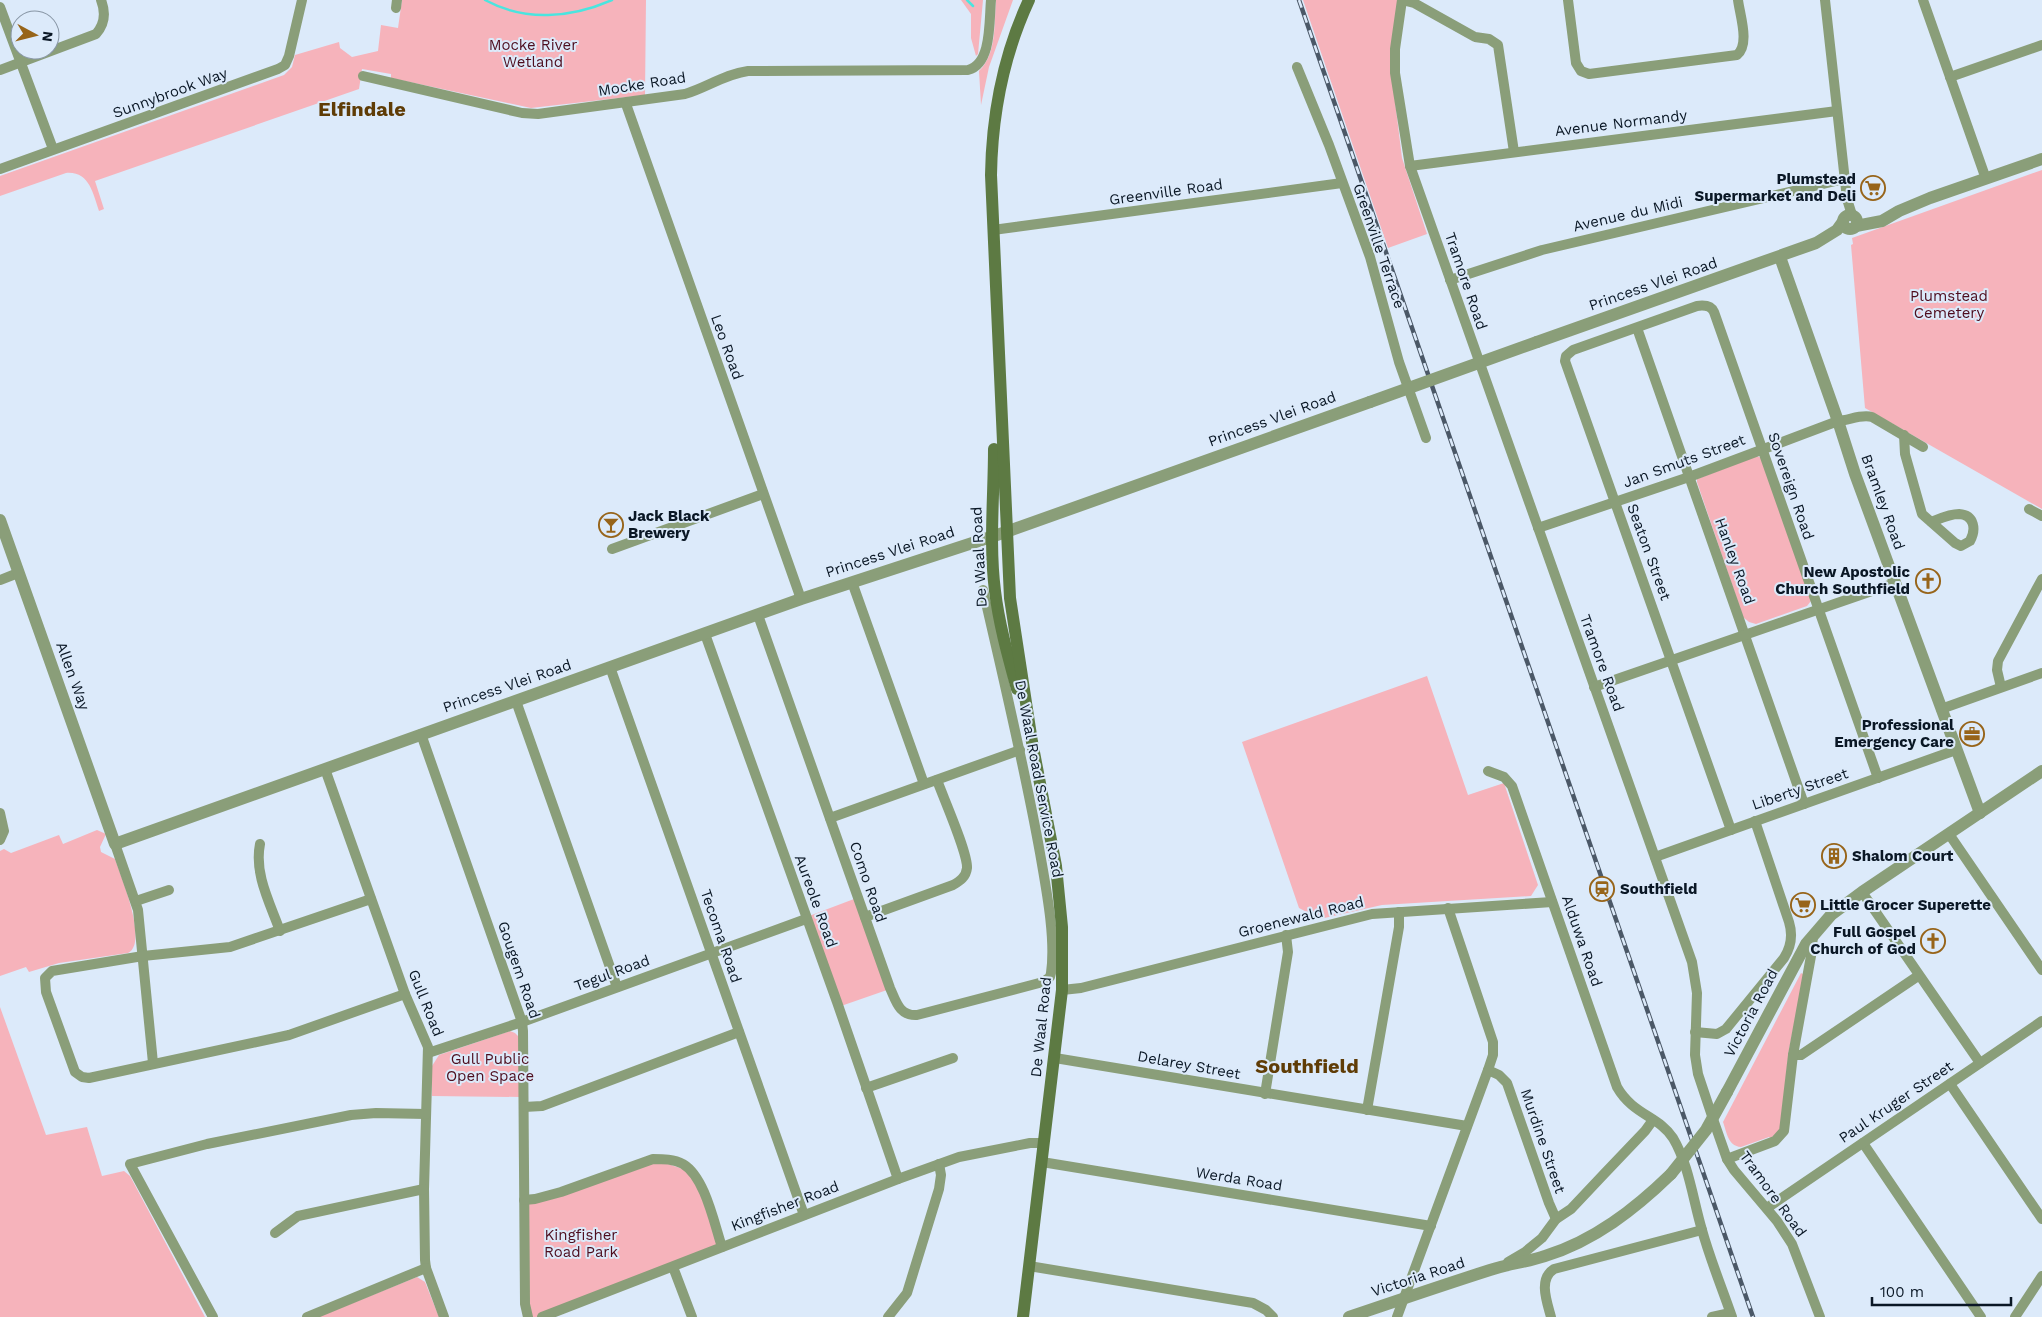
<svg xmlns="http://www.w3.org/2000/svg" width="2042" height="1317" font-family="'Work Sans',sans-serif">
<rect width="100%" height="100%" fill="#dceafa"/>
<!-- green -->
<g fill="#f6b3bb">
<path d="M402,0H646L645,95L531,108L391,78V74L362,69L359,89L95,181L104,209L99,211C93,193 89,171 66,173L0,196V176L284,75L292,67L295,55L339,42L340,48L352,57L378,51L381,25L398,28Z"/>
<path d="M961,0H983L978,54L976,56L971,38V14Z"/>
<path d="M996,0H1013L989,67L981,105L979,71C997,54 994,23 996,0Z"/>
<path d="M1303,0H1398L1391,69L1402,158L1427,234L1388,248Z"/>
<path d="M2042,170V509L1865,408L1851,245L1853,244L1852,238Z"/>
<path d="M1757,456L1761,458L1811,601L1807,606L1756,624L1749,622L1743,617L1697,482V479Z"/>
<path d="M1427,676L1468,795L1504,783L1538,885L1531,896L1382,905L1320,919L1299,908L1242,742Z"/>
<path d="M97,830L106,834L100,847L101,852L115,859C121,876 149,944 128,953L59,963L29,972L26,967L0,976V851L4,849L11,853L59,835L63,844Z"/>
<path d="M854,899L887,990L841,1006L809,916Z"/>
<path d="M1801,973L1803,974V979L1789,1050L1780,1130L1771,1138L1769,1137L1741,1147C1728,1146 1727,1133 1723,1122Z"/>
<path d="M0,1007L46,1135L87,1127L102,1176L124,1171L130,1176L205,1317H0Z"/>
<path d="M510,1031L515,1033L519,1037L520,1097L432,1096V1066L439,1055Z"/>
<path d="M653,1159L692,1172L722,1247L542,1317H528L524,1200Z"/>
<path d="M417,1277L425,1282L439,1317H318Z"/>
</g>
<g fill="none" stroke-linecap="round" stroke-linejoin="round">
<!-- stream -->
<g stroke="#4ae5df" stroke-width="2.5">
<path d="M485,0C525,22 571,18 612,0"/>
<path d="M967,0L973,6"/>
</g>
<!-- minor -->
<g stroke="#8a9e79" stroke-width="10">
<path d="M1402,0L1395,49V73L1410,166L1692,962L1697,993L1695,1055L1698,1074L1713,1119L1727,1159L1734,1170L1777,1221L1792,1244L1820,1317"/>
<path d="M1402,0L1414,3L1475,37L1489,39L1498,45L1514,152"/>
<path d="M1568,0L1576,63L1581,71L1589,74L1737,55C1750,44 1740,16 1738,0"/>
<path d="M1825,0L1847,199L1852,215"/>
<path d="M1923,0L1986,179"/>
<path d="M0,7L53,149"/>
<path d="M396,8L397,0"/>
<path d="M1297,67L1329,145L1370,257L1399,362L1426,438"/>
<path d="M0,70L96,34C105,24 106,13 101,0"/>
<path d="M363,76L522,113L538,114L685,94C706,88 725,74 748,71L968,70C992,64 989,21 991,0"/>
<path d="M1950,77L2042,45"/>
<path d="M626,104L801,599"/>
<path d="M1410,166L1837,111"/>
<path d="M0,169L278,69L285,65L289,56L302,0"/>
<path d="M993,230L1342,183"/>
<path d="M1450,280L1542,250L1844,179"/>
<path d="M1637,328L1804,804"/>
<path d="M1904,435L1905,454L1922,514L1955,543L1961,546L1970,541C1976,530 1975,515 1959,514C1949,514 1939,519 1931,522"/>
<path d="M2029,509L2042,516"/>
<path d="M1538,528L1689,477L1838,421C1850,420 1861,414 1872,417L1923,447"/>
<path d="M612,549L763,494"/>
<path d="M0,580L18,573"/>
<path d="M852,582L924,784"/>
<path d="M758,615L890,988C896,1001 899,1016 917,1015L1043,982L1050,977L1051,973C1056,938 1046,888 1040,853C1024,764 1003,677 983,590"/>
<path d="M705,634L837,1002L898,1179"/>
<path d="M610,667L804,1215"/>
<path d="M1594,687L1895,583"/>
<path d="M2001,687L1997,670L1998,661L2042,579"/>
<path d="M516,701L617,987"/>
<path d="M1941,709L2042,673"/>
<path d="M421,734L522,1022L523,1031L525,1304L528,1317"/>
<path d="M325,769L405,994L428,1047L424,1189L425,1260L426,1268L444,1317"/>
<path d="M1488,771L1504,777L1512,786L1617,1087C1633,1115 1659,1116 1673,1138C1689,1165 1693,1200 1702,1230C1710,1259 1722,1288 1732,1317"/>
<path d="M0,813L4,831L0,840"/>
<path d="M830,818L1020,750"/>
<path d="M1731,830L1565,361L1566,356L1573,350L1697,306C1704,305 1711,305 1714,312L1878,778"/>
<path d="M1949,834L2042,970"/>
<path d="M115,844L138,910L153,1063"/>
<path d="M260,844C254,874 270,903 280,931"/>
<path d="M1655,857L1956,750"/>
<path d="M1862,892L1980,1063"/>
<path d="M371,899L230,947L143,956L52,971L45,978L46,992L75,1072L82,1077L89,1078L289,1035L405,994"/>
<path d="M136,901L169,890"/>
<path d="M1448,908L1493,1042V1055L1488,1070L1499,1075L1507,1083L1549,1203L1556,1219"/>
<path d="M865,917L953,885C960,881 966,877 967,868C968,853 943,797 937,780"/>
<path d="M1062,990L1081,988L1372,914L1552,902"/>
<path d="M1695,1032L1717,1034L1726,1029L1784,958C1791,947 1793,935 1789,922L1755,821"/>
<path d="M428,1053L522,1022L806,919"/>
<path d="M1793,1055H1801L1918,976"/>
<path d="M1055,1058L1467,1126"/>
<path d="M1950,1084L2042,1219"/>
<path d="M866,1088L953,1058"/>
<path d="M1265,1094L1288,952L1286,935"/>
<path d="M524,1107L542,1106L739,1032"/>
<path d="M1367,1110L1399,927V912"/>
<path d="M1863,1143L1981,1317"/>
<path d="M1727,1159L1775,1141L1784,1131L1793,1055L1811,956L1813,936"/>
<path d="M1042,1162L1431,1226"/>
<path d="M524,1200L535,1199L561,1192L653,1159C663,1159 674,1159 683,1164C705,1177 714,1223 722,1247"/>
<path d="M1767,1208L2042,1021"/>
<path d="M275,1233L298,1216L424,1189"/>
<path d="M1508,1262L1525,1252L1542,1238L1556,1219L1571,1209L1604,1174L1645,1131L1653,1120"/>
<path d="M1029,1266L1253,1303L1266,1310L1273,1317"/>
<path d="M673,1267L692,1317"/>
<path d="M213,1317L130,1164L207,1144L351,1115L376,1113L426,1114"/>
<path d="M307,1317L426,1268"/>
<path d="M542,1317L898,1179L959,1157L1030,1143H1044"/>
<path d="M888,1317L907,1293L939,1189L941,1175L939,1164"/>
<path d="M1397,1317L1488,1070"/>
<path d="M1551,1317C1547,1302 1538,1279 1554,1269L1702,1230"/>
<path d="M1712,1317L1730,1313"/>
<path d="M2015,1317L2042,1276"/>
</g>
<!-- tertiary -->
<g stroke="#8a9e79" stroke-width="12">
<circle cx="1850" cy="222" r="7"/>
<path d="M1856,226L1882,221L1899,211L1930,198L2042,159"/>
<path d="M1780,257L1838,421L1855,474L1980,813"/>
<path d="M1537,342L1816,243L1837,230L1842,223"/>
<path d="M0,520L115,844L801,599L1006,532L1370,402"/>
<path d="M1727,1092L1806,944L1831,915L1862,892L2042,771"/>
<path d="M1349,1317C1396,1301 1443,1285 1490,1270C1508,1264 1527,1262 1545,1256C1594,1241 1635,1209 1671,1174"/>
</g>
<!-- secondary -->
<g stroke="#5d7a43" stroke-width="12">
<path d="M994,449C994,496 989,544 995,591C999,624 1008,656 1017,689"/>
<path d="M1023,1317L1062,990V927L1056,866L1032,742L1010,598L991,175C992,114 1003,56 1029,0"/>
</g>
<defs>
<path id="rail" d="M1299,0L1753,1317"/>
</defs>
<!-- rail casing -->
<use href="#rail" stroke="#4b5867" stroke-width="4.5"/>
<!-- rail -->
<use href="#rail" stroke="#dceafa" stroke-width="2.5" stroke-dasharray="8" stroke-linecap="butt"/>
<!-- tertiary-bridge -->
<g stroke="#8a9e79" stroke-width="12">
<path d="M1370,402L1537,342"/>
<path d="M1671,1174L1706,1130L1727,1092"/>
</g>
</g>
<!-- icons -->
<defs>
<symbol id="supermarket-ring" viewBox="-11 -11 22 22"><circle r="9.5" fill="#dceafa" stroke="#976419" stroke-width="1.5"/><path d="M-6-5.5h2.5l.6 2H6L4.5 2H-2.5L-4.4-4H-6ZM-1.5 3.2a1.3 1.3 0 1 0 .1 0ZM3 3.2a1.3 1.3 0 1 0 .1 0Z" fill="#976419"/></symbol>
<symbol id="bar-ring" viewBox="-11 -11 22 22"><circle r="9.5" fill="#dceafa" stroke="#976419" stroke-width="1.5"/><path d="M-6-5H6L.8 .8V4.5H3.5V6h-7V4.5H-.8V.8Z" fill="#976419"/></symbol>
<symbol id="church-ring" viewBox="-11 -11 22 22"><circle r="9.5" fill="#dceafa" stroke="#976419" stroke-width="1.5"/><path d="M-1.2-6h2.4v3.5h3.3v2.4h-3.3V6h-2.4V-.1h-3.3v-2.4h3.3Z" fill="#976419"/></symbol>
<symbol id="office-ring" viewBox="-11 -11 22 22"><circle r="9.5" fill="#dceafa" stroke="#976419" stroke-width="1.5"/><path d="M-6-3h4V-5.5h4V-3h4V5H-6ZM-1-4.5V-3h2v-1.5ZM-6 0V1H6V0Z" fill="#976419"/></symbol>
<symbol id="building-ring" viewBox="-11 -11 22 22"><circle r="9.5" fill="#dceafa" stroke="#976419" stroke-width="1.5"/><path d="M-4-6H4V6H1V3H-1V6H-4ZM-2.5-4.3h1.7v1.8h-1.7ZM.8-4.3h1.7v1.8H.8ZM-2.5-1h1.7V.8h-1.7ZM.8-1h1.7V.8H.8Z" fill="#976419"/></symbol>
<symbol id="station-ring" viewBox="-11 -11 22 22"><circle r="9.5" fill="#dceafa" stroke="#976419" stroke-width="1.5"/><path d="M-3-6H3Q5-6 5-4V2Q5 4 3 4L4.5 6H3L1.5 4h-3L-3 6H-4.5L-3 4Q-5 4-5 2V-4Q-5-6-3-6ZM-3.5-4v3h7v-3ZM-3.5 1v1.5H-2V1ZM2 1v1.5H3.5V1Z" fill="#976419"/></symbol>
</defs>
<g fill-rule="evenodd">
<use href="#supermarket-ring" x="1859" y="174" width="28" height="28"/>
<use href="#bar-ring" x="597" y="511" width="28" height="28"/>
<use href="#church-ring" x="1914" y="567" width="28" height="28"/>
<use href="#office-ring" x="1958" y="720" width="28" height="28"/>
<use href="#building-ring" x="1820" y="842" width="28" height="28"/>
<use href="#station-ring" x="1588" y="875" width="28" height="28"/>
<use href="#supermarket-ring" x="1789" y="891" width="28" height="28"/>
<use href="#church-ring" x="1919" y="927" width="28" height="28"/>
</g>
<g text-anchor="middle" stroke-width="4" stroke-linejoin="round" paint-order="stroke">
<!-- park labels -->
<g font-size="15" fill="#4e0d1e" stroke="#dceafa">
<text x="533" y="50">Mocke River<tspan x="533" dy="17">Wetland</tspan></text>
<text x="1949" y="301">Plumstead<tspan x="1949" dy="17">Cemetery</tspan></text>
<text x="490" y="1064">Gull Public<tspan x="490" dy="17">Open Space</tspan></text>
<text x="581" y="1240">Kingfisher<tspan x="581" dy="17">Road Park</tspan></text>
</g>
<!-- street labels -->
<g font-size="15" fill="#0a1725" stroke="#dceafa">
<text transform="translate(642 84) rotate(-9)" y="5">Mocke Road</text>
<text transform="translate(170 93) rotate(-20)" y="5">Sunnybrook Way</text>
<text transform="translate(1621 123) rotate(-7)" y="5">Avenue Normandy</text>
<text transform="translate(1166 192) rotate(-8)" y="5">Greenville Road</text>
<text transform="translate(1628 214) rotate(-13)" y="5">Avenue du Midi</text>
<text transform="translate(1379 246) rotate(71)" y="5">Greenville Terrace</text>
<text transform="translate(1466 281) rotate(71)" y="5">Tramore Road</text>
<text transform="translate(1653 284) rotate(-19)" y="5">Princess Vlei Road</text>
<text transform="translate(727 347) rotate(70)" y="5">Leo Road</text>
<text transform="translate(1272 419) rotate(-20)" y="5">Princess Vlei Road</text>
<text transform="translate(1684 461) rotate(-20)" y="5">Jan Smuts Street</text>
<text transform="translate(1791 486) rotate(71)" y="5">Sovereign Road</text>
<text transform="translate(1883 502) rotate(70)" y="5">Bramley Road</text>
<text transform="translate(890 552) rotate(-18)" y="5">Princess Vlei Road</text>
<text transform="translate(1649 552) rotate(70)" y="5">Seaton Street</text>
<text transform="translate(979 557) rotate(-93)" y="5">De Waal Road</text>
<text transform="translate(1735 561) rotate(70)" y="5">Hanley Road</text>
<text transform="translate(1602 663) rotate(70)" y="5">Tramore Road</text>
<text transform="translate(73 676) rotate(70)" y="5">Allen Way</text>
<text transform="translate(507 686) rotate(-19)" y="5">Princess Vlei Road</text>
<text transform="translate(1039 779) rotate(79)" y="5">De Waal Road Service Road</text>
<text transform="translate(1800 789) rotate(-19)" y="5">Liberty Street</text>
<text transform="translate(868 882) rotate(71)" y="5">Como Road</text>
<text transform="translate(816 901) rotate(70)" y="5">Aureole Road</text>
<text transform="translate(1301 917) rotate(-14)" y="5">Groenewald Road</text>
<text transform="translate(721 936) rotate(71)" y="5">Tecoma Road</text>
<text transform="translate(1582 941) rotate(71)" y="5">Alduwa Road</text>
<text transform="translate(519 970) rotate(71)" y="5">Gougem Road</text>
<text transform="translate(612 973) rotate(-20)" y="5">Tegul Road</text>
<text transform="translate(426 1003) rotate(68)" y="5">Gull Road</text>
<text transform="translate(1751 1013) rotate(-62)" y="5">Victoria Road</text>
<text transform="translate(1041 1027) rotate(-84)" y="5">De Waal Road</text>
<text transform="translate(1189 1065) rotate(10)" y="5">Delarey Street</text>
<text transform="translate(1896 1102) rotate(-34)" y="5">Paul Kruger Street</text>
<text transform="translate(1543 1141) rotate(71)" y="5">Murdine Street</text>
<text transform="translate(1239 1179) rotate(9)" y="5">Werda Road</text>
<text transform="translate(1773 1194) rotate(54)" y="5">Tramore Road</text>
<text transform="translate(785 1206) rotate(-21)" y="5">Kingfisher Road</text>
<text transform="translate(1418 1277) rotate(-18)" y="5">Victoria Road</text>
</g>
<!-- poi labels -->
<g font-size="15" font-weight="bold" fill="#0a1725" stroke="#dceafa" text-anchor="end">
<text x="1856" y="184">Plumstead<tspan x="1856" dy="17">Supermarket and Deli</tspan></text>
<text x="628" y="521" text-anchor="start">Jack Black<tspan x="628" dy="17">Brewery</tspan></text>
<text x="1910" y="577">New Apostolic<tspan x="1910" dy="17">Church Southfield</tspan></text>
<text x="1954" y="730">Professional<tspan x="1954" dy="17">Emergency Care</tspan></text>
<text x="1852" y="861" text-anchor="start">Shalom Court</text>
<text x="1620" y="894" text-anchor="start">Southfield</text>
<text x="1820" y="910" text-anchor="start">Little Grocer Superette</text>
<text x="1916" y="937">Full Gospel<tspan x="1916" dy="17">Church of God</tspan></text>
</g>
<!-- district labels -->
<g font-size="20" font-weight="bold" fill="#5f3c06" stroke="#dceafa">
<text x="362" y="116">Elfindale</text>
<text x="1307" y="1073">Southfield</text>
</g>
</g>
<!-- north arrow -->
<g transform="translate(35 35) rotate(97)"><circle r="24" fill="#dceafa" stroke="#8896a5"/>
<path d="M0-4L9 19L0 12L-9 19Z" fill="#976419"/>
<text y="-8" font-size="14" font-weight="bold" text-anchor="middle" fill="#0a1725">N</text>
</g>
<!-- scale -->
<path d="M1872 1297v8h139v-8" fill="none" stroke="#0a1725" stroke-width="2.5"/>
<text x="1880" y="1297" font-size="15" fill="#0a1725" stroke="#dceafa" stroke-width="4" paint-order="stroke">100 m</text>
</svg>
